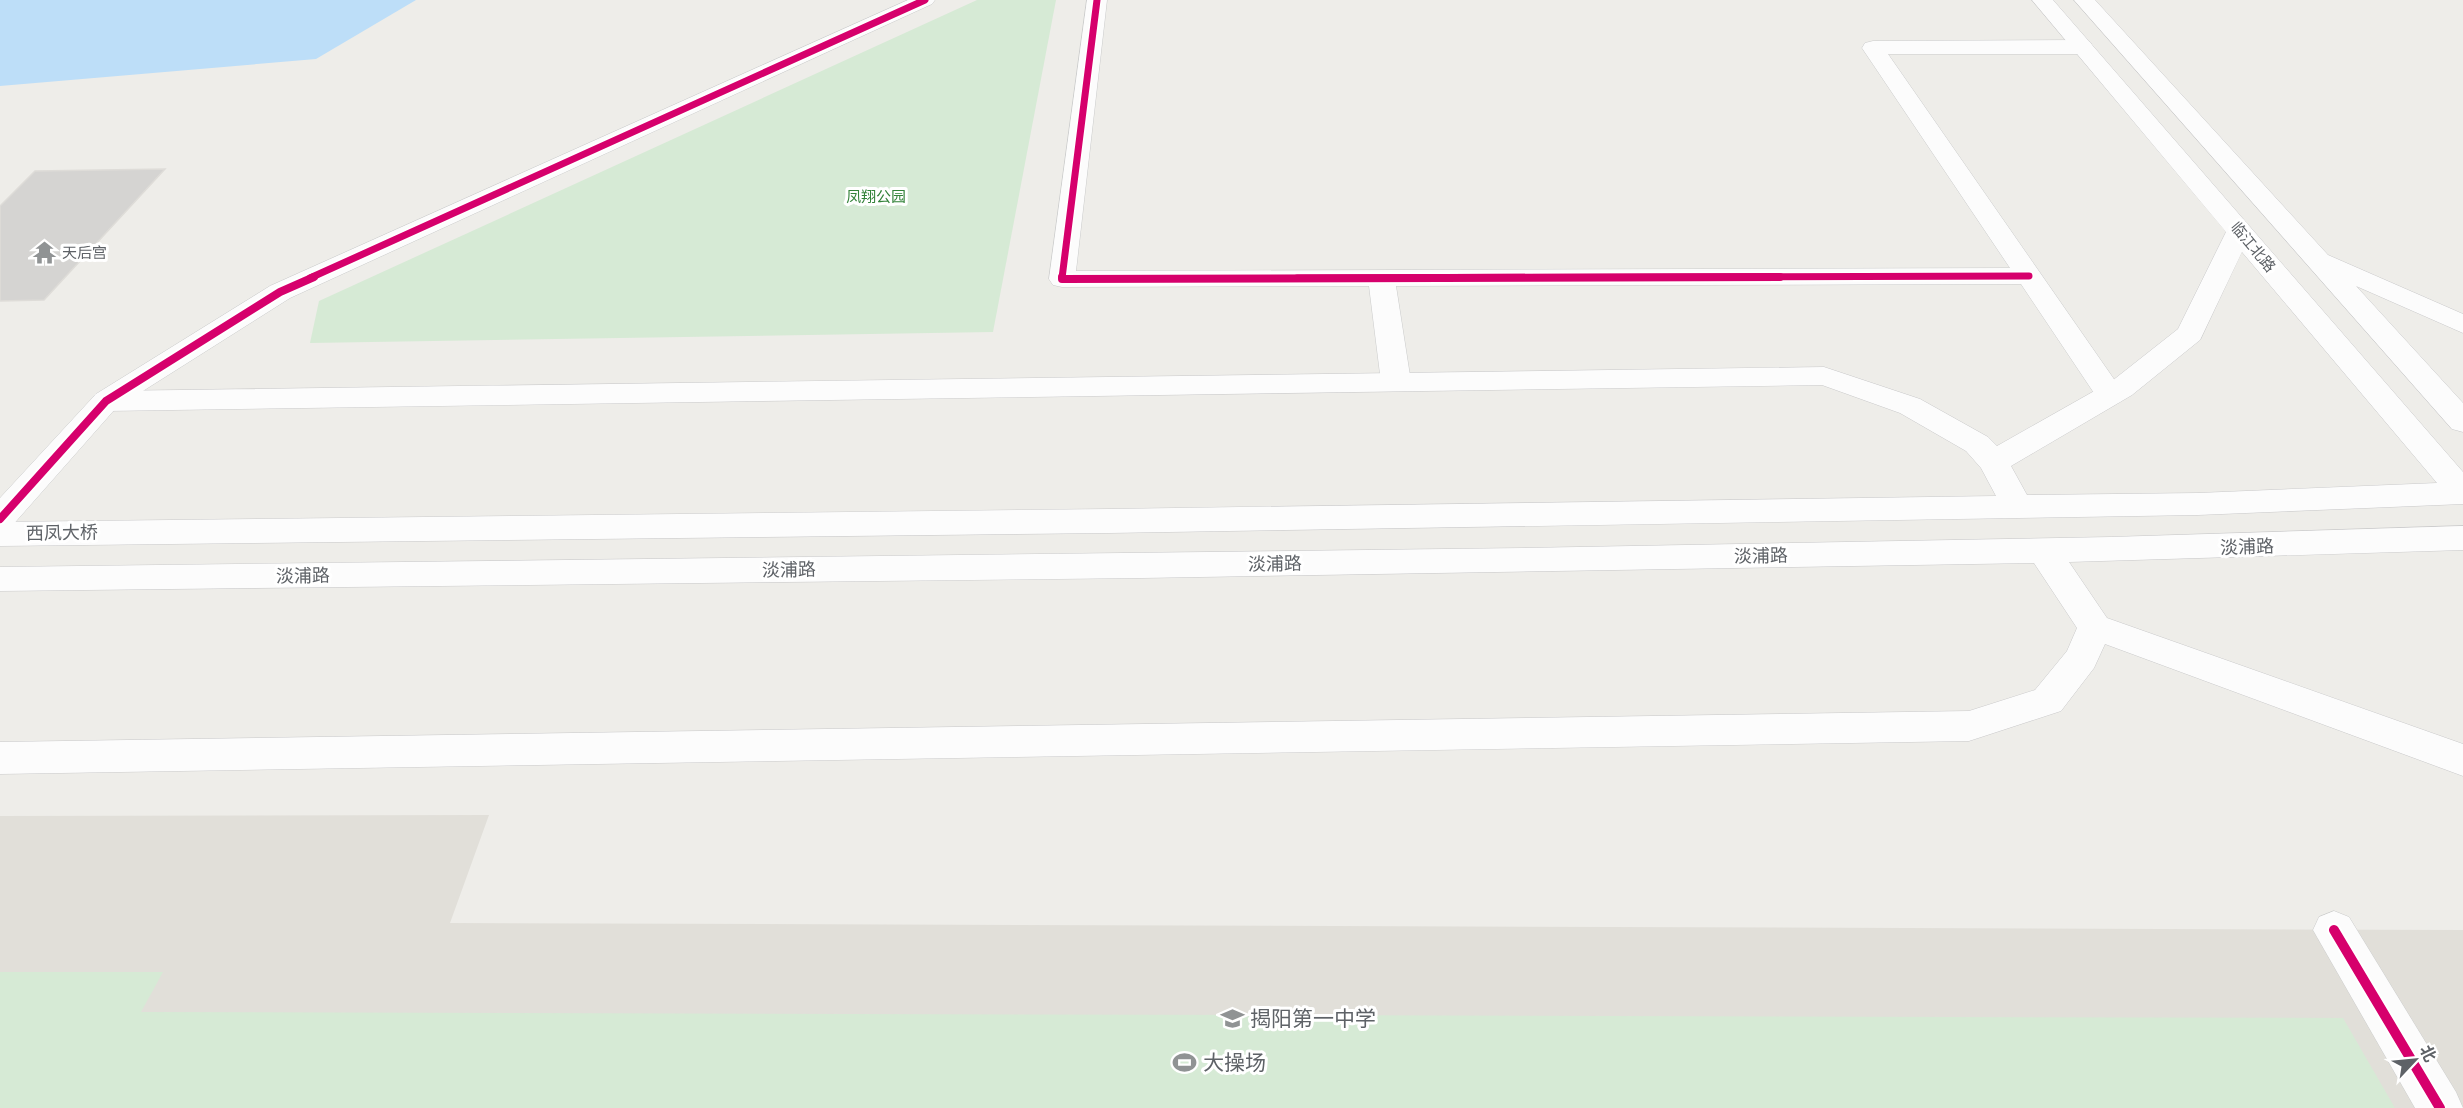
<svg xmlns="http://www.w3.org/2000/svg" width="2463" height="1108" font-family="Signika,'Noto Sans SC',sans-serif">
<rect width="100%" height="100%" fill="#eeede9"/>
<!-- education -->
<path fill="#e1dfd9" d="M489,815L450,923L2463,930V1108H0V816Z"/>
<!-- green -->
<g fill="#d6ead5">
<path d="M977,0H1056L993,332L310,343L319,301Z"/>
<path d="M0,972H163L141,1012L2343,1018L2395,1108H0Z"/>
</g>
<!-- water -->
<path fill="#bddef8" d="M0,0H416L316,59L0,86Z"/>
<!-- building -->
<path fill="#d5d4d2" stroke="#dedcd8" stroke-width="1.5" d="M165,169L44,300L0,301V206L35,171Z"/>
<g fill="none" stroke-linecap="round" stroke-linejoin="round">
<defs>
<g id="minor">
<path d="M1087,0H1107L1076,271L2010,268L1862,48L1865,43L1873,41L2082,40L2090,42L2093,47L2090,52L2082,54H1888L2125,395L2120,402L2110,405L2100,402L2021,284L1396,286L1411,382L1406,389L1396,391L1386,389L1381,382L1369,286L1062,287L1053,285L1049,279Z"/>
<path d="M2334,911L2349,917L2456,1092L2463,1108H2415L2313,930L2319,917Z"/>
</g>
<path id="tertiary" d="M908,0H935L932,4L290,298L116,408L11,527L0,531V498L96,394L270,286Z"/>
<g id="secondary">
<path d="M2032,0H2053L2463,472V504L2198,515L2018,518L1109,533L0,546V522L1109,509L1996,496L1981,468L1966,451L1900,413L1822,385L106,411L96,408L91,401L96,394L106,391L1824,367L1920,399L1988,437L1997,446L2112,381L2178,329L2226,232ZM2242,252L2437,483L2198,493L2027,495L2011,466L2132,395L2200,340Z"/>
<path d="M2074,0H2095L2328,255L2463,314V333L2356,286L2463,403V432L2452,429Z"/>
<path d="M2463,526V550L2069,562L2107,618L2463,744V776L2105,644L2094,668L2061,711L1969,741L0,774V742L1969,711L2035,690L2067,651L2077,628L2034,563L1142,578L0,591V567L1523,548L2111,537Z"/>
</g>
</defs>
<!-- minor casing -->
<use href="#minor" stroke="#cacbcb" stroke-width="1"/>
<!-- tertiary casing -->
<use href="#tertiary" stroke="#cacbcb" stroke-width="1"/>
<!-- secondary casing -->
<use href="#secondary" stroke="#c9c9ca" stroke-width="1"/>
<!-- minor -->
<use href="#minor" fill="#fcfcfc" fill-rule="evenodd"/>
<!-- tertiary -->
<use href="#tertiary" fill="#fcfcfc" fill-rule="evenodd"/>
<!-- secondary -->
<use href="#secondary" fill="#fcfcfc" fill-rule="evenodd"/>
<defs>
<g id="cycleway-far2">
<path d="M310,278L925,0"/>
<path d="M1062,278L1097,0"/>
<path d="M1297,278L2029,276"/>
</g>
<g id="cycleway-far1">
<path d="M1062,277V279L1780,277"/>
<path d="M0,519L106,401L280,292L314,277"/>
</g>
<path id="cycleway" d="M2334,930L2440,1108"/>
</defs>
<!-- cycleway-far2 casing -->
<use href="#cycleway-far2" stroke="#fff" stroke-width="10"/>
<!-- cycleway-far1 casing -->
<use href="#cycleway-far1" stroke="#fff" stroke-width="12"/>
<!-- cycleway casing -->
<use href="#cycleway" stroke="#fff" stroke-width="14"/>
<!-- cycleway-far2 -->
<use href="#cycleway-far2" stroke="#d6006c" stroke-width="7"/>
<!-- cycleway-far1 -->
<use href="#cycleway-far1" stroke="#d6006c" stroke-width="8"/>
<!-- cycleway -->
<use href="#cycleway" stroke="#d6006c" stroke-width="10"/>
</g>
<!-- icons -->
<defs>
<symbol id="temple-bare" viewBox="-9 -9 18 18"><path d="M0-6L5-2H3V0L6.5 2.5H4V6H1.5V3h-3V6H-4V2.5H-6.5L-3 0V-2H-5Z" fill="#909394" stroke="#fff" stroke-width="2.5" paint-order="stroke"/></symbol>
<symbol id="school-bare" viewBox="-9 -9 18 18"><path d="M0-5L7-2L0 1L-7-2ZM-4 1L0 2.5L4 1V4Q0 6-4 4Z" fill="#909394" stroke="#fff" stroke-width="2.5" paint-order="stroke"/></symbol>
<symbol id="stadium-bare" viewBox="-9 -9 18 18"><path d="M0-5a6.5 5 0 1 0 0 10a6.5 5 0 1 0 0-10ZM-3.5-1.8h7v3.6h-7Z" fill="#909394" stroke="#fff" stroke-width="2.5" paint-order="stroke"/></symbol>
</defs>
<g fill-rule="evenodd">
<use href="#temple-bare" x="28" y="236" width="33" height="33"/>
<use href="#school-bare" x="1216" y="1002" width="33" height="33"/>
<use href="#stadium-bare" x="1168" y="1046" width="33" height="33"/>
</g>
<g text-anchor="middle" stroke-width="6" stroke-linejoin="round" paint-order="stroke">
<!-- far-park labels -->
<g font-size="15" fill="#328238" stroke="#fff">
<text x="876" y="202">凤翔公园</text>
</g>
<!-- far-street labels -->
<g font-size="15" fill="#5e6267" stroke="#fff">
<text transform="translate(2253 247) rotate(50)" y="5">临江北路</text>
</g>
<!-- far-poi labels -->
<g font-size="15" fill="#5e6267" stroke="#fff" text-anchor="start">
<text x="62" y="258">天后宫</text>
</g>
<!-- street labels -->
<g font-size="18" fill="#5e6267" stroke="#fff">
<text transform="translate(62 533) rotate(-1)" y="6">西凤大桥</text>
<text transform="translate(2247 547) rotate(-2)" y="6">淡浦路</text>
<text transform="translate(1761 556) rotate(-1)" y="6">淡浦路</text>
<text transform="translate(1275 564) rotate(-1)" y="6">淡浦路</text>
<text transform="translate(789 570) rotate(-1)" y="6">淡浦路</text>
<text transform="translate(303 576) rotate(-1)" y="6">淡浦路</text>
</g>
<!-- near-poi labels -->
<g font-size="21" fill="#5e6267" stroke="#fff" text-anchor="start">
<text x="1250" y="1026">揭阳第一中学</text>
<text x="1203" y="1070">大操场</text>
</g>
</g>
<!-- north arrow -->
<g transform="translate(2415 1060) rotate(64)" stroke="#ffffff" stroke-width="4.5" paint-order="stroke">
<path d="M0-4.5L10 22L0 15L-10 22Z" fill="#5e6267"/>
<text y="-9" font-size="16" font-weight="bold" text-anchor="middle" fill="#5e6267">北</text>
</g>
</svg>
